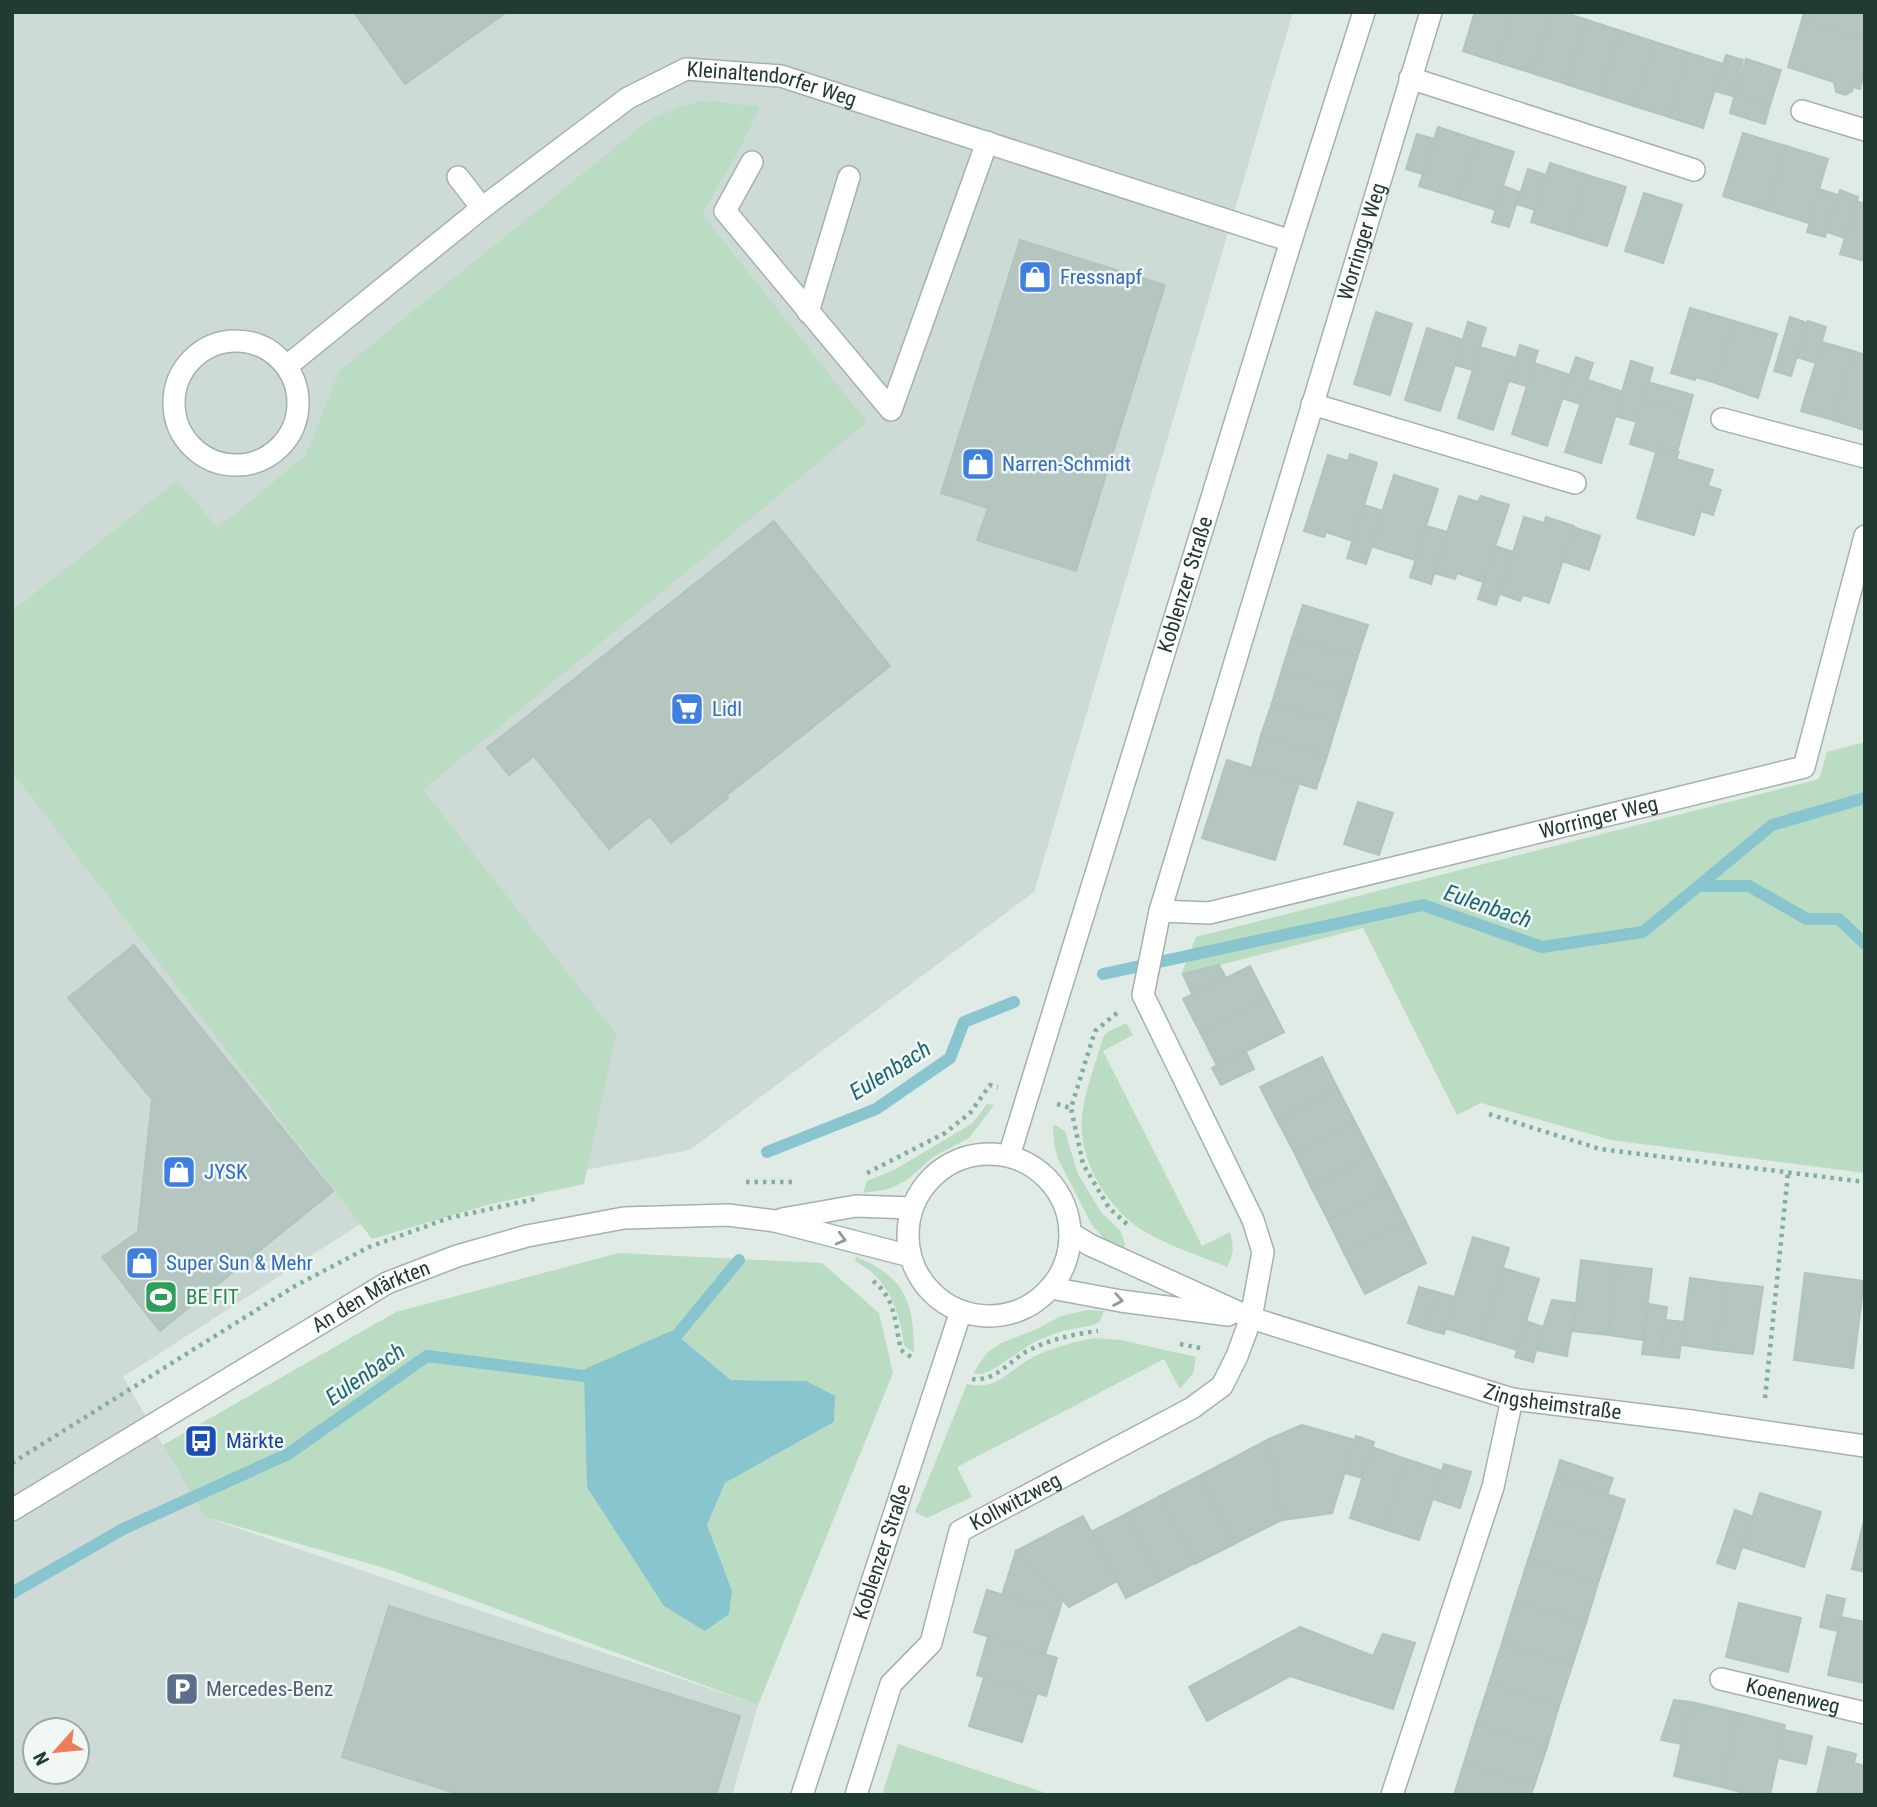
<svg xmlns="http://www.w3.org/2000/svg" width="1877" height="1807" font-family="'Roboto Condensed',sans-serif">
<rect width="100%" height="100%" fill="#e0ebe6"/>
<!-- built -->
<path fill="#cedad5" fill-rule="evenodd" d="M12,12H1293L1034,892L690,1150L385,1208L123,1377L205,1517L758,1705L732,1795H12ZM35,1730H77V1772H35Z"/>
<!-- green -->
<g fill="#b9dcc2" fill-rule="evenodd">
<path d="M704,101L760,106L740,148L702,214L867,422L423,790L616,1034L584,1184L487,1205L372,1239L12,772V611L177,481L218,528L306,455L339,371L648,121L677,107Z"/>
<path d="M1865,742V1173L1611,1140L1481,1103L1457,1115L1363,928L1181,975L1196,937L1819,779L1827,752Z"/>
<path d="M1126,1023L1133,1035L1103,1051L1202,1246L1230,1232C1234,1245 1234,1255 1227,1267C1202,1257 1164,1244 1142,1230C1107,1208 1077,1158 1082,1116C1085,1090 1096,1063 1103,1037L1106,1033Z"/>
<path d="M987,1104L994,1105L969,1138L933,1157L907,1180L889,1189L863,1193L867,1181L894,1170L973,1123Z"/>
<path d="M1053,1124L1065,1131L1078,1174L1101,1212L1121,1232L1125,1244L1123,1250L1107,1242L1092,1225L1058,1159L1054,1144Z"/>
<path d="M619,1253L822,1263L879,1313L893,1373L758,1705L388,1569L205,1517L163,1445L396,1312ZM677,1335L731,1380L806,1381L834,1422L725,1483L707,1525Z"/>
<path d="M856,1257C905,1276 914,1303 914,1353L904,1345C900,1310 888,1278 855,1261Z"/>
<path d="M1088,1310L1104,1311L1100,1321L1094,1325L1062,1331L1034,1342L992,1370L982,1374L973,1373L987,1353L1001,1343L1035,1330L1061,1316Z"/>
<path d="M1094,1338L1121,1340L1196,1357L1193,1373L1180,1389L1164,1359L957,1467L972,1497L927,1518L915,1512L967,1384C998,1392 1010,1368 1035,1356C1054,1347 1074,1342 1094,1338Z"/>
<path d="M898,1744L1052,1795H882Z"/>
</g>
<!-- water -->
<path fill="#89c5cf" d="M677,1335L731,1380L806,1381L835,1396L834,1422L725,1483L707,1525L732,1591L729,1614L705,1631L664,1606L587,1487L584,1376Z"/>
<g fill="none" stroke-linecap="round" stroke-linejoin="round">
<!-- stream -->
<g stroke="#89c5cf" stroke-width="12">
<path d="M1699,886H1749L1807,919H1839L1865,944"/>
<path d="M1103,974L1423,905L1542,947L1643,932L1772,825L1865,798"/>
<path d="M767,1152L876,1109L950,1058L964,1022L1014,1002"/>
<path d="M12,1593L123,1529L288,1454L427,1356L584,1376L677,1335L739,1260"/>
</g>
</g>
<!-- building -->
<g fill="#b5c5bf" stroke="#b3c4bd" stroke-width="2">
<path d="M354,12H507L405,84Z"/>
<path d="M1475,12H1513L1497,62L1463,51Z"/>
<path d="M1513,12H1551L1532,73L1497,62Z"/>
<path d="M1551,12H1563L1587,20L1566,84L1532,73Z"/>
<path d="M1804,12H1865V39L1802,20Z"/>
<path d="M1587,20L1621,31L1600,95L1566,84Z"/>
<path d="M1802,20L1865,39V72L1860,89L1853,87L1852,91L1845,95L1836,92L1834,82L1788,67Z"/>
<path d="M1621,31L1655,42L1634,106L1600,95Z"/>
<path d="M1655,42L1689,53L1669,117L1634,106Z"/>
<path d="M1689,53L1723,64L1703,128L1669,117Z"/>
<path d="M1726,55L1743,60L1733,96L1715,91Z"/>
<path d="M1746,59L1781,70L1770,105L1735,94Z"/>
<path d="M1735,94L1770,105L1765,124L1730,113Z"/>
<path d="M1438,127L1477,140L1458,198L1419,186Z"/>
<path d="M1743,133L1786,146L1767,210L1723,196Z"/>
<path d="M1417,134L1434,139L1423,174L1406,169Z"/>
<path d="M1477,140L1514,152L1495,210L1458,198Z"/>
<path d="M1786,146L1828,159L1809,223L1767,210Z"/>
<path d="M1550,163L1587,175L1569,234L1531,222Z"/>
<path d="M1528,169L1546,175L1535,210L1517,204Z"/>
<path d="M1587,175L1626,187L1607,246L1569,234Z"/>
<path d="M1503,186L1520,192L1509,227L1492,222Z"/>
<path d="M1819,189L1838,195L1825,237L1807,232Z"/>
<path d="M1840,190L1858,197L1845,238L1827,232Z"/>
<path d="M1644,193L1682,205L1663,263L1625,251Z"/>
<path d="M1856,201L1865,204V261L1840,254Z"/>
<path d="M1020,240L1165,285L1076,571L977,540L988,508L941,493Z"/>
<path d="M1690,308L1734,321L1716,383L1696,377L1695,380L1671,373Z"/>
<path d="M1376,312L1412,324L1390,395L1354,384Z"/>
<path d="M1790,317L1807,323L1791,376L1774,371Z"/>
<path d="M1734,321L1777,334L1758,398L1716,383Z"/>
<path d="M1808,321L1826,327L1816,363L1797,357Z"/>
<path d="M1468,322L1486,328L1473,370L1455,365Z"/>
<path d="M1427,328L1463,340L1440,411L1405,400Z"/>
<path d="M1822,342L1853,351L1833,420L1801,411Z"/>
<path d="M1520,345L1538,351L1527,386L1509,381Z"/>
<path d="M1480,347L1516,358L1493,430L1458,418Z"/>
<path d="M1853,351L1865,355L1864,430L1833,420Z"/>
<path d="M1576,357L1593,363L1580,404L1562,398Z"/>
<path d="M1631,361L1653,368L1637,422L1615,416Z"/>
<path d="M1534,363L1570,375L1547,446L1512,434Z"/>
<path d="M1588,380L1623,392L1601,463L1565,452Z"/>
<path d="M1648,382L1693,395L1688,413L1643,399Z"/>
<path d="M1643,399L1688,413L1677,452L1658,446L1656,452L1630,444Z"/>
<path d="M1658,446L1679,452L1676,459L1713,470L1708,486L1721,490L1713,515L1701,511L1694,535L1637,518Z"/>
<path d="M1350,454L1377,463L1353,541L1326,532L1324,537L1304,531L1328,455L1348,461Z"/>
<path d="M1394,475L1438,489L1415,560L1371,546Z"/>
<path d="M1459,496L1478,502L1481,496L1509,505L1483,582L1457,573L1455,579L1434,573Z"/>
<path d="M1364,505L1383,511L1366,564L1347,558Z"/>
<path d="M1524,517L1544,523L1546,517L1574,526L1549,603L1523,595L1520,601L1500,594Z"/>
<path d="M774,521L890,666L727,795L728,798L671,843L650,816L609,849L534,756L509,775L487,748Z"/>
<path d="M1427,526L1447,532L1431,584L1410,577Z"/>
<path d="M1573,527L1600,536L1589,570L1562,561Z"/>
<path d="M1495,546L1513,552L1496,605L1478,599Z"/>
<path d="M1303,605L1368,625L1357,658L1292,638Z"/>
<path d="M1292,638L1357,658L1347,691L1282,670Z"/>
<path d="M1282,670L1347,691L1337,723L1272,703Z"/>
<path d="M1272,703L1337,723L1327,756L1261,735Z"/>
<path d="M1261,735L1327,756L1316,789L1252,768Z"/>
<path d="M1227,760L1299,783L1275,860L1202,838Z"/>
<path d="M1358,802L1393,813L1379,855L1344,844Z"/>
<path d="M134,945L333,1191L160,1331L102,1257L138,1232L152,1099L68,998Z"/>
<path d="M1219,965L1226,978L1192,994L1183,974Z"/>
<path d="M1250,966L1267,999L1200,1032L1183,999Z"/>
<path d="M1267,999L1284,1032L1217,1066L1200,1032Z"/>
<path d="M1246,1052L1254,1069L1221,1085L1212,1068Z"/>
<path d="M1322,1057L1338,1089L1277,1120L1260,1087Z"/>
<path d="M1338,1089L1355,1122L1294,1152L1277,1120Z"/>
<path d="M1355,1122L1372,1155L1311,1187L1294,1152Z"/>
<path d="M1372,1155L1389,1188L1328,1220L1311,1187Z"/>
<path d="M1389,1188L1406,1222L1344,1253L1328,1220Z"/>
<path d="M1406,1222L1426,1263L1365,1294L1344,1253Z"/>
<path d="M1473,1237L1509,1248L1481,1339L1445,1328Z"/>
<path d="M1581,1260L1617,1265L1608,1335L1573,1331Z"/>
<path d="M1617,1265L1652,1269L1643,1340L1608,1335Z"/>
<path d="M1503,1268L1539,1279L1517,1350L1481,1339Z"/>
<path d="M1805,1273L1864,1281L1853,1368L1794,1360Z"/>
<path d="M1690,1278L1726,1283L1717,1350L1681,1345Z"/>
<path d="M1726,1283L1763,1287L1753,1354L1717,1350Z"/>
<path d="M1419,1287L1437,1292L1426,1329L1408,1323Z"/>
<path d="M1437,1292L1455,1297L1444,1334L1426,1329Z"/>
<path d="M1552,1300L1576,1303L1567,1356L1536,1350Z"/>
<path d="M1649,1304L1667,1307L1661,1356L1642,1354Z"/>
<path d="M1666,1320L1684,1322L1679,1358L1661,1356Z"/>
<path d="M1526,1321L1543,1327L1533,1362L1515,1357Z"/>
<path d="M1302,1425L1355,1440L1332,1513L1282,1520L1269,1439Z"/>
<path d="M1356,1436L1374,1442L1362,1478L1345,1473Z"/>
<path d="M1269,1439L1282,1520L1234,1544L1199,1476Z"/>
<path d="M1372,1447L1406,1459L1384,1529L1350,1518Z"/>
<path d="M1406,1459L1442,1471L1419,1540L1384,1529Z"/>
<path d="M1560,1460L1613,1478L1607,1495L1555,1477Z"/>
<path d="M1444,1464L1471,1472L1460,1508L1433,1499Z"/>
<path d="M1199,1476L1234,1544L1195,1564L1160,1496Z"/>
<path d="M1555,1477L1625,1500L1612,1540L1542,1517Z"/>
<path d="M1760,1493L1821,1512L1804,1567L1743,1547Z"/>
<path d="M1160,1496L1195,1563L1160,1581L1126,1514Z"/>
<path d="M1735,1510L1752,1516L1735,1569L1717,1563Z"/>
<path d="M1126,1514L1160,1581L1126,1598L1091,1532Z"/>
<path d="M1083,1516L1117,1581L1069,1607L1016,1551Z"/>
<path d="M1542,1517L1612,1540L1598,1583L1528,1560Z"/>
<path d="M1865,1517V1572L1852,1569Z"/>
<path d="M1016,1551L1062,1600L1059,1612L1002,1595Z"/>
<path d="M1528,1560L1598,1583L1586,1623L1515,1601Z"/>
<path d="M987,1590L1059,1612L1045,1654L974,1632Z"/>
<path d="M1827,1595L1845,1599L1838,1631L1820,1627Z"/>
<path d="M1515,1601L1586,1623L1572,1666L1502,1643Z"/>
<path d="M1739,1603L1801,1618L1788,1672L1726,1657Z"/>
<path d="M389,1606L740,1716L716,1795H461L342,1757Z"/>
<path d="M1841,1617L1865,1622V1683L1828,1675Z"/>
<path d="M1300,1627L1373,1656L1383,1634L1415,1643L1393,1709L1290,1676L1207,1721L1189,1687Z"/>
<path d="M988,1637L1057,1658L1046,1696L977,1675Z"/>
<path d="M1502,1643L1572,1666L1559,1706L1489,1684Z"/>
<path d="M984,1678L1037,1694L1022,1742L969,1726Z"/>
<path d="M1489,1684L1559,1706L1547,1747L1476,1724Z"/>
<path d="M1674,1700L1691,1702L1682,1744L1661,1740Z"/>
<path d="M1691,1702L1738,1713L1722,1787L1674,1776Z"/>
<path d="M1738,1713L1785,1725L1770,1795H1751L1722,1787Z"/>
<path d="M1476,1724L1547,1747L1534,1786L1464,1763Z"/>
<path d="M1784,1730L1812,1736L1806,1764L1778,1758Z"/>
<path d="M1828,1747L1856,1754L1854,1763L1865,1766V1795H1817Z"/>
<path d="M1464,1763L1534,1786L1531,1795H1454Z"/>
</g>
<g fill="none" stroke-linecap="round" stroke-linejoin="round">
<defs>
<g id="minor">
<path d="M1410,78L1694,170"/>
<path d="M1802,111L1865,130"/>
<path d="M752,162L725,211L891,410L987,142"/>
<path d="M458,177L482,208"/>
<path d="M808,312L849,177"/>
<circle cx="236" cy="403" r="62"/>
<path id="s1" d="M287,366L482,208L628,98L686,69L781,76L1291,241"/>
<path d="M1312,404L1575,483"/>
<path d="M1722,419L1865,457"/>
<path id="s2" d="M1160,911L1209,913L1804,767L1865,536"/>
<circle cx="989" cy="1235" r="81"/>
<path id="s3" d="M1009,1156L1291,241L1364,12"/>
<path d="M782,1219L856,1206L912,1208"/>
<path id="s4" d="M1070,1233L1090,1245L1251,1318L1512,1399L1691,1421L1865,1446"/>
<path d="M1051,1288L1121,1301L1228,1315"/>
<path id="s5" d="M12,1510L387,1283L457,1256L527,1236L624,1218L728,1215L775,1221L910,1256"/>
<path id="s6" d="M1721,1679L1865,1713"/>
<path id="s7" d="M802,1795L961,1311"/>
<path id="s8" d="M856,1795L891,1684L931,1643L960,1531L1192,1408L1222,1386L1237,1356L1251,1318L1263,1252L1253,1220L1143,995L1160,911L1431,12"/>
<path d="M1392,1795L1493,1487L1512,1399"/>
</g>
</defs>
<!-- minor casing -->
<use href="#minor" stroke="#a3b2ad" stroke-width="24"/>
<!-- path -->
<g stroke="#81ae9f" stroke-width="4.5" stroke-dasharray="3.5 5" stroke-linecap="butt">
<path d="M1117,1013L1095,1031L1071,1108L1083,1164L1109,1208L1128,1225"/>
<path d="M1057,1104L1071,1108"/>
<path d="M1489,1114L1600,1149L1865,1182"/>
<path d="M867,1173L945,1133L970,1113L990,1085L998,1087"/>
<path d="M746,1182H793"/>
<path d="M873,1281C896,1298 895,1325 901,1350L914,1359"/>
<path d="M1180,1344L1205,1349"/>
<path d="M972,1379C996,1382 1010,1360 1029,1350C1051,1339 1074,1334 1098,1331"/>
<path d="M1765,1398L1788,1173"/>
<path d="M12,1463L295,1286L369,1247L449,1218L535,1199"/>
</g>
<!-- minor -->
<use href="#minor" stroke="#fff" stroke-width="21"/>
</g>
<!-- one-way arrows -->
<defs><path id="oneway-chevron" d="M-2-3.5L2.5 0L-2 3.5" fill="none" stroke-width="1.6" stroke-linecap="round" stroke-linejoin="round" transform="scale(1.75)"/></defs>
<g stroke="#909c99">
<use href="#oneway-chevron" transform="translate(841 1239) rotate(15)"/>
<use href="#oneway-chevron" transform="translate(1118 1300) rotate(10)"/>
</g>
<!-- icons -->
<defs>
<symbol id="shop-square" viewBox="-11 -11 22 22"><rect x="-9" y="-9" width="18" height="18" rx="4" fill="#3f7fe0" stroke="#f0f7f4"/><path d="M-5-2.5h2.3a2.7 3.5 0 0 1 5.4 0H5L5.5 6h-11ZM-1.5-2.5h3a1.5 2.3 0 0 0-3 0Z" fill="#fff"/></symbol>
<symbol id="supermarket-square" viewBox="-11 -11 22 22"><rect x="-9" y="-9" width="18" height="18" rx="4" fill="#3f7fe0" stroke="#f0f7f4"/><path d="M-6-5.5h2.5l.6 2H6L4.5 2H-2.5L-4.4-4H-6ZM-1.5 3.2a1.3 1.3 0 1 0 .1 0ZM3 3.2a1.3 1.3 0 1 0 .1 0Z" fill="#fff"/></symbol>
<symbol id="stadium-square" viewBox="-11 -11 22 22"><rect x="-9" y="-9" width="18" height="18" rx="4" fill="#2e9e5b" stroke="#f0f7f4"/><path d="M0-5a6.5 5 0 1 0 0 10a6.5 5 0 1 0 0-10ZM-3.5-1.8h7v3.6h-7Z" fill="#fff"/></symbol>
<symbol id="bus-square" viewBox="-11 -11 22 22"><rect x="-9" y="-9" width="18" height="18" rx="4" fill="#1a4fb4" stroke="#f0f7f4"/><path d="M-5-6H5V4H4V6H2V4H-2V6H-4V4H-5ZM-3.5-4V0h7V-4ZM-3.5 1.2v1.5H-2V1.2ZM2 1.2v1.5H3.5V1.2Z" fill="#fff"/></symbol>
<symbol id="parking-square" viewBox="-11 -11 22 22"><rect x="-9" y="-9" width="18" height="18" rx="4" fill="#5c6f8a" stroke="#f0f7f4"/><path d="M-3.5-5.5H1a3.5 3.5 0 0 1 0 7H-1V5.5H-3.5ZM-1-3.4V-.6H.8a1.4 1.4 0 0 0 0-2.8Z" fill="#fff"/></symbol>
</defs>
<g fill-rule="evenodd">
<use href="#shop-square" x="1016" y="258" width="38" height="38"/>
<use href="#shop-square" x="959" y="445" width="38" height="38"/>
<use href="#supermarket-square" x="668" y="690" width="38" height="38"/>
<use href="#shop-square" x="160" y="1153" width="38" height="38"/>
<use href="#shop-square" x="123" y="1244" width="38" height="38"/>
<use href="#stadium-square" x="142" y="1278" width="38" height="38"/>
<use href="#bus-square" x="182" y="1422" width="38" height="38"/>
<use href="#parking-square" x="163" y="1670" width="38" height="38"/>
</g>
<g text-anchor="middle" stroke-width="5" stroke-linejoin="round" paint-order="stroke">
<!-- street labels -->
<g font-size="21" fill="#213a33" stroke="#f0f7f4">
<text dy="7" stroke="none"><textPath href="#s1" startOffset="586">Kleinaltendorfer Weg</textPath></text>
<text dy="7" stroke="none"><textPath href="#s8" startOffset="1799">Worringer Weg</textPath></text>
<text dy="7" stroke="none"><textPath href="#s3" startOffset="598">Koblenzer Straße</textPath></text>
<text dy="7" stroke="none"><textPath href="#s2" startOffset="450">Worringer Weg</textPath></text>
<text dy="7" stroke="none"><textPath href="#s5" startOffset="418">An den Märkten</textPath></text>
<text dy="7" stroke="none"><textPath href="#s4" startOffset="514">Zingsheimstraße</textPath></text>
<text dy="7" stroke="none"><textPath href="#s8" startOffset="352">Kollwitzweg</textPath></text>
<text dy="7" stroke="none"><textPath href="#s7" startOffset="256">Koblenzer Straße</textPath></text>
<text dy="7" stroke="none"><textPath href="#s6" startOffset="74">Koenenweg</textPath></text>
</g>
<!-- shop labels -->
<g font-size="21" fill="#366cbe" stroke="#f0f7f4" text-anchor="start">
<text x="1060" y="284">Fressnapf</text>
<text x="1002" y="471">Narren-Schmidt</text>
<text x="712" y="716">Lidl</text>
<text x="204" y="1179">JYSK</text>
<text x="166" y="1270">Super Sun &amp; Mehr</text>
</g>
<!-- leisure labels -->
<g font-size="21" fill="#27864d" stroke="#f0f7f4" text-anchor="start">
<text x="186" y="1304">BE FIT</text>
</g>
<!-- transit labels -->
<g font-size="21" fill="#164399" stroke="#f0f7f4" text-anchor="start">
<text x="226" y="1448">Märkte</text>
</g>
<!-- service labels -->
<g font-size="21" fill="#4e5e75" stroke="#f0f7f4" text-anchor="start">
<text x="206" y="1696">Mercedes-Benz</text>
</g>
<!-- water labels -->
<g font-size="23" font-style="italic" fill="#1d6775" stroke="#f0f7f4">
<text transform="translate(1488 906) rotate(19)" y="8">Eulenbach</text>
<text transform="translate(890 1070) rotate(-32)" y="8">Eulenbach</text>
<text transform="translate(365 1374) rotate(-35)" y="8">Eulenbach</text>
</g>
</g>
<!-- border -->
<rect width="1877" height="1807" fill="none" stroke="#213a33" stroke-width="28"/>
<!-- north arrow -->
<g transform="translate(56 1751) rotate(243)"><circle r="33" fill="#f0f7f4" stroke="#9daba7" stroke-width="2"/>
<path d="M0-5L12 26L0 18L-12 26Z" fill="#ef7c5a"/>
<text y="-10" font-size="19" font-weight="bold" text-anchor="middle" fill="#213a33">N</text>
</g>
</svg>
